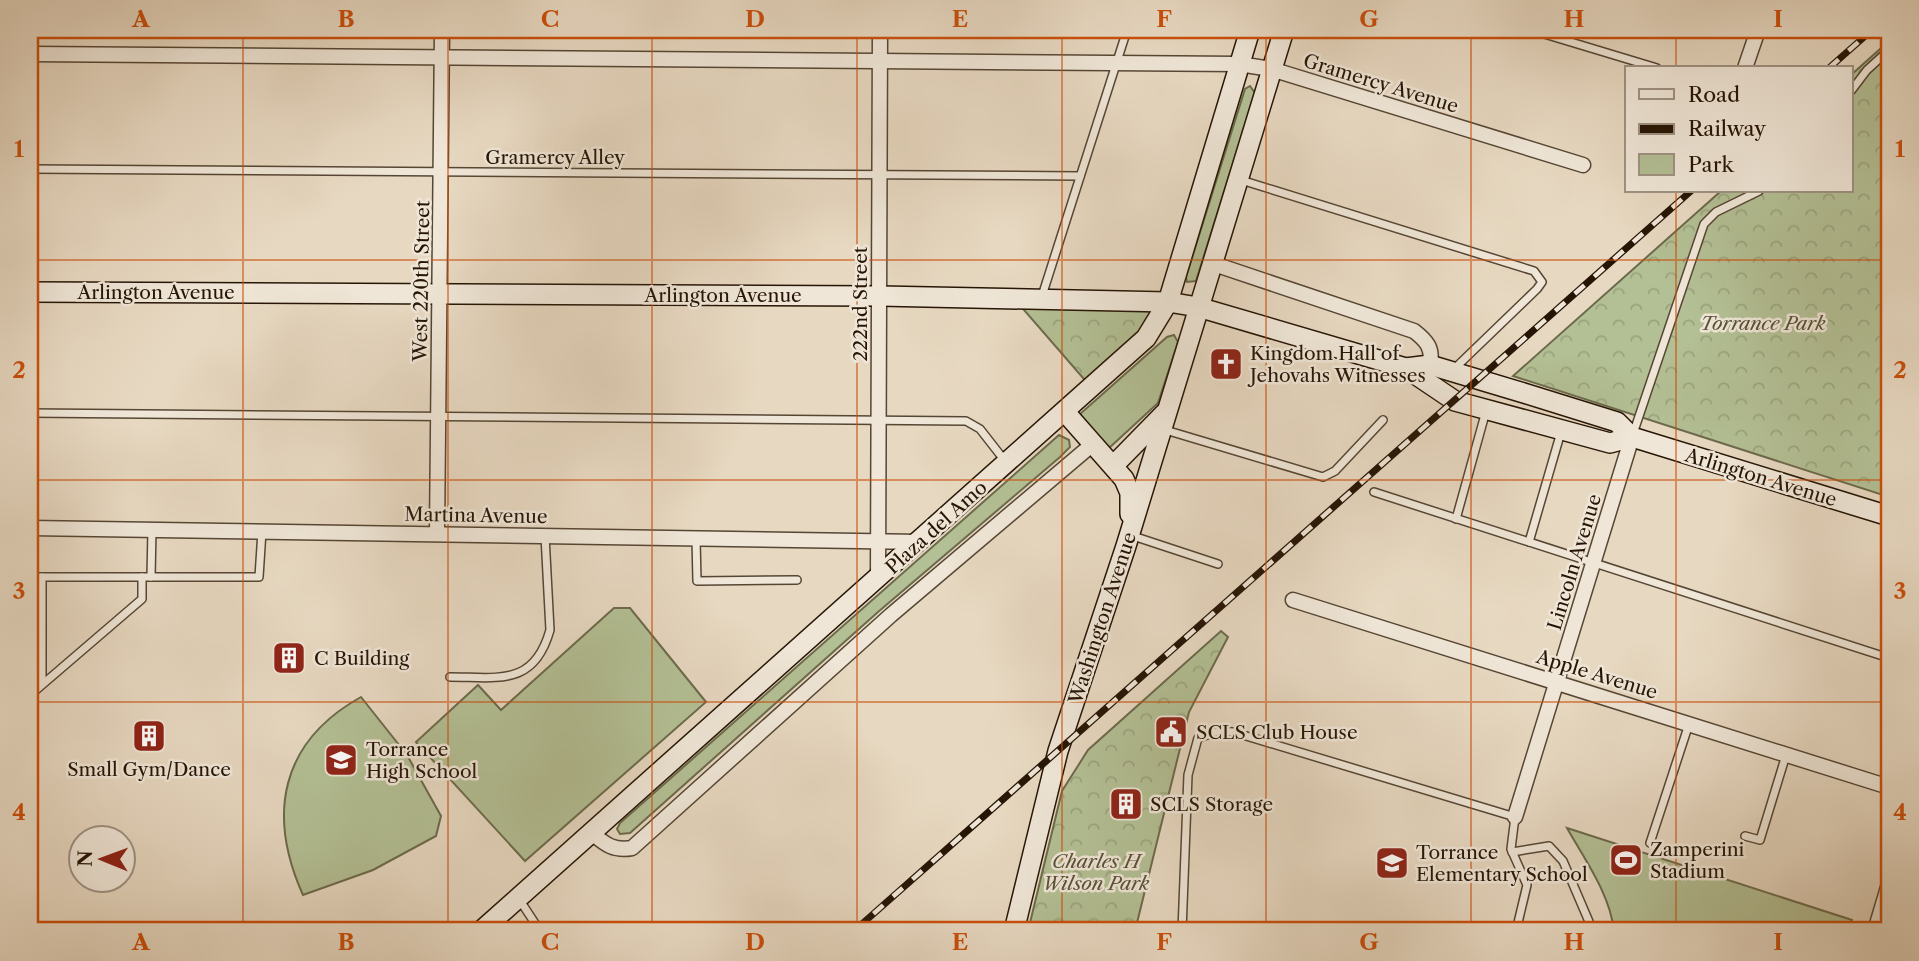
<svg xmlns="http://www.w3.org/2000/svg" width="1919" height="961" font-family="'Libre Caslon Text',serif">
<defs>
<pattern id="forest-crowns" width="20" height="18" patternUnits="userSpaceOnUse" patternTransform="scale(1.75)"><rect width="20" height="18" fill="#b3bf94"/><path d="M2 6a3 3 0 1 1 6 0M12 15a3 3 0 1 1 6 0" fill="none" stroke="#9aa37e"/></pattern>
</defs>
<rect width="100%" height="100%" fill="#e7d8c1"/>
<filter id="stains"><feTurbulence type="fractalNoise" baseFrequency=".00286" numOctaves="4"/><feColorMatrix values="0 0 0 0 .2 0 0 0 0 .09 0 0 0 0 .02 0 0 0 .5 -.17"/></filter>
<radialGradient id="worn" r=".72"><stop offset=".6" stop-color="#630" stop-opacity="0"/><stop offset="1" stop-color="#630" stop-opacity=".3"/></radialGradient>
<!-- green -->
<g fill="#b3bf94" stroke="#6c6a4c" stroke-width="2">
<path d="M1250,86L1255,93L1196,281L1187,282L1186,277L1245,89Z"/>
<path d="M1174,335L1178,342L1158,403L1108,449L1080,414L1167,337Z"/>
<path d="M1059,435L1069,440L1070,447L1060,457L878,612L630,833L620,834L617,829L620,823Z"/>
<path d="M614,608H630L706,702L525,861L416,742L478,685L501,710Z"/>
<path d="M361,697L407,755L441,816L436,836L373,870L303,895C267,815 280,742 361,697Z"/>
<path d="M1567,828L1852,920L1849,931H1614C1610,894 1585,860 1567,828Z"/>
</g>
<!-- forest -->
<g fill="url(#forest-crowns)" stroke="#6c6a4c" stroke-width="2">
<path d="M1889,41V497L1513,376L1721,191H1851V75Z"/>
<path d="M1017,302L1165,304L1090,386Z"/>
<path d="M1221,631L1228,637L1189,712L1135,931H1028L1062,791L1088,750Z"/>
</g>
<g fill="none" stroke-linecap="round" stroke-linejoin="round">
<defs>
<g id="lane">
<path d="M1531,30L1657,68"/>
<path d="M1851,91L1867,70L1889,50"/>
<path d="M30,169L1080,176"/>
<path d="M1241,180L1534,271L1542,282L1537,289L1453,370"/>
<path d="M1041,299L1127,30"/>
<path d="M30,413L966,421L980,429L1005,461"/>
<path d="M1162,429L1323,477L1335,471L1383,420"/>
<path d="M1633,434L1704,224L1716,212L1759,191"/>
<path d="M1374,492L1889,658"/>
<path d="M1456,519L1486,411"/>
<path d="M1130,535L1218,564"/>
<path d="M696,539L697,581L797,580"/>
<path d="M1529,542L1561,432"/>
<path d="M30,577H259L262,531"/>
<path d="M42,577V684"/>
<path d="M151,577L152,530"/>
<path d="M450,677C498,677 534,687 550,630L545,536"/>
<path d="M30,691L36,690L142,599V577"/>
<path d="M1745,836L1760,840L1786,755"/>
<path d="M1650,843L1689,724"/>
<path d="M1512,852L1549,846L1563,861L1593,931"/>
<path d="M519,899L540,931"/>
<path d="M1182,931L1188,775L1198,738L1219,731L1233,732L1515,817L1511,849L1527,885L1516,931"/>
</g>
<g id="street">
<path d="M30,54L1239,64L1271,69L1583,165"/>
<path d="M1745,68L1758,30"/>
<path d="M1211,263L1414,331C1427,341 1433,348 1430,365"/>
<path d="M30,528L921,542"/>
<path d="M437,533L442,30"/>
<path d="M878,579L880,30"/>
<path d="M1293,600L1889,787"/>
<path d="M1515,817L1632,437"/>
<path d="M593,834C606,845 614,851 632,848L891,615L1094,443"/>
<path d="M1875,931L1889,884"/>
</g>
<g id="secondary">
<path d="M30,292L880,296L1168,302L1198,307L1406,368L1455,401L1610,443L1632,437"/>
<path d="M1406,368L1430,365L1527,394L1617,422L1632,437L1889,516"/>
<path d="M1065,412L1124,479L1130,493V514"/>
<path d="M1114,465L1165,413"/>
<path d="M481,931L1146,338L1168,302L1250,30"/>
<path d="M1014,931L1058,751L1126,546L1284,30"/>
</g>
</defs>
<!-- lane casing -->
<use href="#lane" stroke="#564634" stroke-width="10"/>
<!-- street casing -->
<use href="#street" stroke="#564634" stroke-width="17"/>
<!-- secondary casing -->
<use href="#secondary" stroke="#261505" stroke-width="22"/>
<!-- lane -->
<use href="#lane" stroke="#efe6d7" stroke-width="7"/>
<!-- street -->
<use href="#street" stroke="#efe6d7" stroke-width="14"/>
<!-- secondary -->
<use href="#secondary" stroke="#efe6d7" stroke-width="19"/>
<defs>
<g id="rail">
<path d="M1829,68L1872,30"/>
<path d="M854,931L1691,191"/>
</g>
</defs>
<!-- rail casing -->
<use href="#rail" stroke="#261505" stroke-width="7"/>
<!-- rail -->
<use href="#rail" stroke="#efe6d7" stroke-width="4.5" stroke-dasharray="13" stroke-linecap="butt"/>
</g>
<!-- grid -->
<path fill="none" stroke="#cb4f0b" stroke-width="2" stroke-opacity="0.55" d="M243,30V931M448,30V931M652,30V931M857,30V931M1062,30V931M1266,30V931M1471,30V931M1676,30V68M1676,191V931M30,260H1889M30,480H1889M30,702H1889"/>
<!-- icons -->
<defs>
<symbol id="church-square" viewBox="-11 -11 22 22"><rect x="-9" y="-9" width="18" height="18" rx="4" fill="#8f2418" stroke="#efe6d7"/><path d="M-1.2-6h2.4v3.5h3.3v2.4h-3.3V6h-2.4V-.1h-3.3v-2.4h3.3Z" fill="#fff"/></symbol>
<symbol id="building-square" viewBox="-11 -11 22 22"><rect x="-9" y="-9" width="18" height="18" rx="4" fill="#8f2418" stroke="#efe6d7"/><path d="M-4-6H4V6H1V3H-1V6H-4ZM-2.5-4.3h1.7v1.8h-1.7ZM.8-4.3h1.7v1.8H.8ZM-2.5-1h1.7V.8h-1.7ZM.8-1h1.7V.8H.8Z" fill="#fff"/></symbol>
<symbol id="civic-square" viewBox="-11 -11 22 22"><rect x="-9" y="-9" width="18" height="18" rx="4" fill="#8f2418" stroke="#efe6d7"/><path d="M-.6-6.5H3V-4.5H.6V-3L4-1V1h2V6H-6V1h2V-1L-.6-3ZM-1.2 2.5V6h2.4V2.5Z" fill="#fff"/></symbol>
<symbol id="school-square" viewBox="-11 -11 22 22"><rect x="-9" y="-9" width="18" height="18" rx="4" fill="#8f2418" stroke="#efe6d7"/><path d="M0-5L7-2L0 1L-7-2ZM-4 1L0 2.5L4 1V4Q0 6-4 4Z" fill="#fff"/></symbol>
<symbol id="stadium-square" viewBox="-11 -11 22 22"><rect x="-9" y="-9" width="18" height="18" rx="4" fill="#8f2418" stroke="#efe6d7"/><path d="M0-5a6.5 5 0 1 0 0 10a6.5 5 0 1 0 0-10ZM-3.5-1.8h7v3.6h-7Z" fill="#fff"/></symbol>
</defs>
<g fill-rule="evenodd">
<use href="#church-square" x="1207" y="345" width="38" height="38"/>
<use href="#building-square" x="270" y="639" width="38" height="38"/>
<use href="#civic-square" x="1152" y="713" width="38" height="38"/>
<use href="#building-square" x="130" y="717" width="38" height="38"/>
<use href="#school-square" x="322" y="741" width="38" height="38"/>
<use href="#building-square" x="1107" y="785" width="38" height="38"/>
<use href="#stadium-square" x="1607" y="841" width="38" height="38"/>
<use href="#school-square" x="1373" y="844" width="38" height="38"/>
</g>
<g text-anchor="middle" stroke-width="5" stroke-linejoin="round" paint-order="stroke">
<!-- street labels -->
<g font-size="19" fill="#261505" stroke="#efe6d7">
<text transform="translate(1381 83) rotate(17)" y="7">Gramercy Avenue</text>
<text x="555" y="164">Gramercy Alley</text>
<text transform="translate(421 281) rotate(-89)" y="7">West 220th Street</text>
<text x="156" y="299">Arlington Avenue</text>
<text x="723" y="302">Arlington Avenue</text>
<text transform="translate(860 304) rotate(-90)" y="7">222nd Street</text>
<text transform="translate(1761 477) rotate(17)" y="7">Arlington Avenue</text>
<text transform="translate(476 515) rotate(1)" y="7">Martina Avenue</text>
<text transform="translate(936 527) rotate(-42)" y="7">Plaza del Amo</text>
<text transform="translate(1574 562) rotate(-73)" y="7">Lincoln Avenue</text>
<text transform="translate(1102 618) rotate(-72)" y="7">Washington Avenue</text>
<text transform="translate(1597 674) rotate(17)" y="7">Apple Avenue</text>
</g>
<!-- park labels -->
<g font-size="19" font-style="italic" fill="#575037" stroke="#efe6d7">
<text x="1763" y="330">Torrance Park</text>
<text x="1096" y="868">Charles H<tspan x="1096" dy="22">Wilson Park</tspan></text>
</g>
<!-- poi labels -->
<g font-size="19" fill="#261505" stroke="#efe6d7" text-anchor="start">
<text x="1250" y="360">Kingdom Hall of<tspan x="1250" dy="22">Jehovahs Witnesses</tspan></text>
<text x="314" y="665">C Building</text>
<text x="1196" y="739">SCLS Club House</text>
<text x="366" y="756">Torrance<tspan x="366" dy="22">High School</tspan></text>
<text x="149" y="776" text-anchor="middle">Small Gym/Dance</text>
<text x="1150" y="811">SCLS Storage</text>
<text x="1650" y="856">Zamperini<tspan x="1650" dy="22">Stadium</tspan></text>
<text x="1416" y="859">Torrance<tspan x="1416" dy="22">Elementary School</tspan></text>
</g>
</g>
<!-- margin -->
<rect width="1919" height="961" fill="none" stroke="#e7d8c1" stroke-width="77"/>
<!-- legend -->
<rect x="1625" y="66" width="228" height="126" fill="#efe6d7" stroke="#9f9283" stroke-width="2"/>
<rect x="1639" y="89" width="35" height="10" fill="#efe6d7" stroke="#9f9283" stroke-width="2"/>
<text x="1688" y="102" font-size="21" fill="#261505">Road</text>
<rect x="1639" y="124" width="35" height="10" fill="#261505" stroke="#9f9283" stroke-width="2"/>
<text x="1688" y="136" font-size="21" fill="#261505">Railway</text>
<rect x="1639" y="154" width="35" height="21" fill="#b3bf94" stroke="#9f9283" stroke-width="2"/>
<text x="1688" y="172" font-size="21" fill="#261505">Park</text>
<!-- north arrow -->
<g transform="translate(102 859) rotate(271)"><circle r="33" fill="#efe6d7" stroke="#9f9283" stroke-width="2"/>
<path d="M0-5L12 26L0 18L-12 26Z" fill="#8f2418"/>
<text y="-10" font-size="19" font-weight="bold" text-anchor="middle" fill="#261505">N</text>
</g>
<rect x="38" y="38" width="1843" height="884" fill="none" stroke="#cb4f0b" stroke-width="2.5"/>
<g font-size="23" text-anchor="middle" font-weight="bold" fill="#cb4f0b">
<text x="141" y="27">A</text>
<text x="346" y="27">B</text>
<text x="550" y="27">C</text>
<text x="755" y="27">D</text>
<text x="960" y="27">E</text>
<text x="1164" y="27">F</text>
<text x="1369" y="27">G</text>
<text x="1574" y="27">H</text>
<text x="1778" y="27">I</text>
<text x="19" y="157">1</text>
<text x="1900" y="157">1</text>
<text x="19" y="378">2</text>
<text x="1900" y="378">2</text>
<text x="19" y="599">3</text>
<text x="1900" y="599">3</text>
<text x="19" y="820">4</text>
<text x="1900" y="820">4</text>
<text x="141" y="950">A</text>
<text x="346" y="950">B</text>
<text x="550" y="950">C</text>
<text x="755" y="950">D</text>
<text x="960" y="950">E</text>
<text x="1164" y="950">F</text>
<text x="1369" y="950">G</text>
<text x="1574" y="950">H</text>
<text x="1778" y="950">I</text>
</g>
<rect width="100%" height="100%" filter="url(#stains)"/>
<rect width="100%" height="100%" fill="url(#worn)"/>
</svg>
